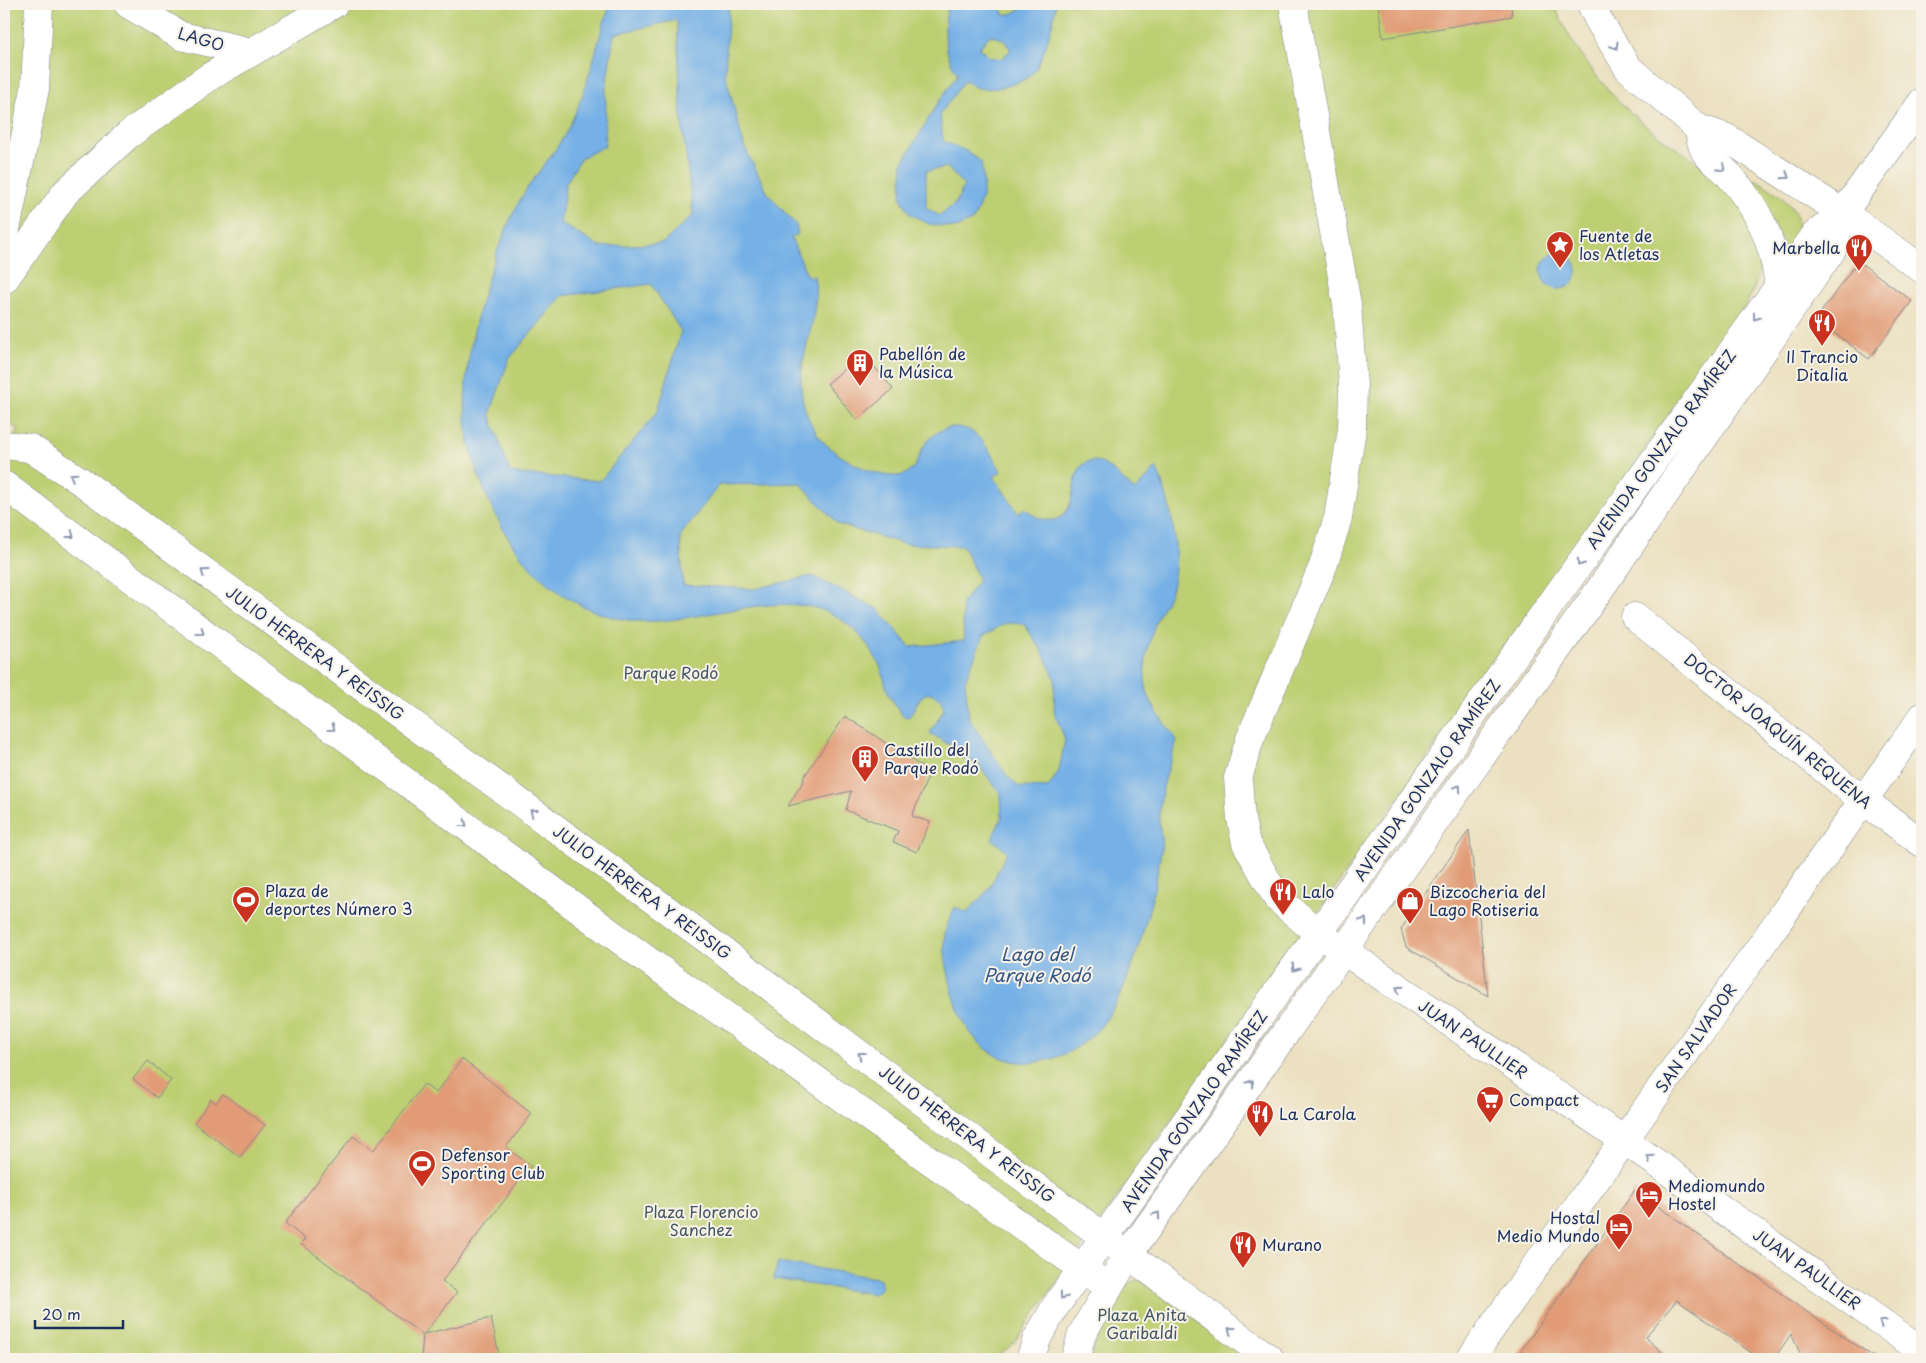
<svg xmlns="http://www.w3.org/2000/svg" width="1926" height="1363" font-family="'Playpen Sans',sans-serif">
<rect width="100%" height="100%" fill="#f7f3e8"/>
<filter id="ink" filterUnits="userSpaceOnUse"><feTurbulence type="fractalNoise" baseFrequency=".02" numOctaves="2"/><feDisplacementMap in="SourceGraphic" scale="10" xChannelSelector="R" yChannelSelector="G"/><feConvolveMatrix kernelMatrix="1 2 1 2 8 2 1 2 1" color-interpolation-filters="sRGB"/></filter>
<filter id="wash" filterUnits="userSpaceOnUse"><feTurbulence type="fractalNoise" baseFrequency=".0096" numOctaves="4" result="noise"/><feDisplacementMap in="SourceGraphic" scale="20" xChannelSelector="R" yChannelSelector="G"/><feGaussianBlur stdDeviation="1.12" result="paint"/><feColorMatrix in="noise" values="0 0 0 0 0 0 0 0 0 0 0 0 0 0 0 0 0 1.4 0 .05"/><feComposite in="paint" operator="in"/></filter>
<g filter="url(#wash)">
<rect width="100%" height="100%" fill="#ebe0bf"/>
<!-- green -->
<g fill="#bdcf72" stroke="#6c7f68">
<path d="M4,4H1554C1573,51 1607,94 1647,127C1675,150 1713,168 1736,197C1743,205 1746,219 1750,228C1753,236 1759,245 1760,253C1764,279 1745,306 1732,326L1013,1344L994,1359H4V450L19,430L4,420Z"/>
<path d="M1753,180H1757C1782,197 1814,214 1788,247L1785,248L1751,181Z"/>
<path d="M1137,1280H1140L1250,1359H1090C1096,1341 1116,1282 1137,1280Z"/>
</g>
<!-- water -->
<g fill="#75b0e6" stroke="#4870a2" fill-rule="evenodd">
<path d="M611,4H729L725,73L744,146L768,194L796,225L798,234L791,238L808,277L814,276C824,334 778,373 817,434C829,454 888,488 909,472C919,465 919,451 926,443C931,436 940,430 948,428C976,421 989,451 1001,471L994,477L1018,513L1025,508C1037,521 1057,527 1068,509C1076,495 1071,461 1094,461C1108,462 1124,482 1135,491L1156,468C1171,499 1181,553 1172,587C1169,599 1161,609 1156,621C1148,643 1139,676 1150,699C1156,714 1168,727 1177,740C1169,766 1160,790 1159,817C1159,829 1163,840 1161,851C1155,896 1130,993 1101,1026C1069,1064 1009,1080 973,1036C961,1021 954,999 950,981C947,967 943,950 945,935C946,926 951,916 955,907L967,913L989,889L1007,852L992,839L1002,817L1001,794L978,764L962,758L950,745L930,733L944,709C943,702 940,699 935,695C921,687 915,709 909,717L903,716C898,709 893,702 889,694C884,684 884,673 879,664C873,651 861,635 850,626C794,576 695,630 628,620C576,613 532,578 506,534C488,502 472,466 467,430C457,366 490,256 520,200C534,175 555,154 568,129C576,112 584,93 589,75C597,51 601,27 611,4ZM677,20L681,113L693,215L663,243L600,247L560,223L566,183L581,158L605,146L606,87L614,34ZM651,284L681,331L658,411L600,481L510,473L490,414L509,359L562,296ZM800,483L838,524L904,544L963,546L979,580L962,604L964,641L910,647L878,609L812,576L754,589L683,585L680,536L719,485ZM1006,623L1024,624L1042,651L1055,679L1054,712L1065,739L1059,771L1048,788L1019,787L1007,776L969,719L965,681L983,636Z"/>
<path d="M948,4H998L1005,16L1018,11L1026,4H1056C1052,27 1047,49 1035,70C1026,84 994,91 978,88C974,87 969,83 965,80L940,114L943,141L968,152L981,162C985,187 984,198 973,220L956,228L929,224L910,214L901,198L903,162L938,103L958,74C943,55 943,28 948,4ZM990,35L1003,39L1011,50L1001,59L989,57L979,48ZM947,167L964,186L956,203L940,216L926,208V171Z"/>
<circle cx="1559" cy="271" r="18"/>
<path d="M778,1262L876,1278L880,1280L882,1287L874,1294L774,1279Z"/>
</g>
<g id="blocks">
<!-- building -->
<g fill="#e19b76">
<path d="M1378,4H1511L1512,16L1383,38Z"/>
<path d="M1858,261L1912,301L1869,359L1816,319Z"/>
<path d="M863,353L893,389L857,420L827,384Z"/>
<path d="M845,716L930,772L912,816L930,822L917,852L893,842L898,831L846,810L851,791L788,806L804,780L803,778Z"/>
<path d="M1469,830L1488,996L1406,947L1401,929Z"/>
<path d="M462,1059L532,1114L506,1147L531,1166L442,1281L457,1292L424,1334L491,1318L500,1359H421L423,1335L301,1244L305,1239L285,1223L353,1136L373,1151L424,1084L436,1093Z"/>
<path d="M148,1061L171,1080L157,1098L133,1079Z"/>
<path d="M223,1094L265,1125L240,1157L194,1123L211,1099L216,1103Z"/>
<path d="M1635,1190L1807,1312L1877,1359H1803L1791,1334L1774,1359H1760L1677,1300L1645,1337L1670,1359H1515Z"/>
</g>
</g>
</g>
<g filter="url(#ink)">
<use href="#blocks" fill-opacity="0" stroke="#83888e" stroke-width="1"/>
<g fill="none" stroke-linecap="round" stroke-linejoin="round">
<defs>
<g id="minor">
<path d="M128,4L181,36L251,52"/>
<path d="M1293,4L1347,304L1353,386L1352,429L1338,518L1323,566L1250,739L1238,778L1241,819L1246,843L1277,898L1319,934L1624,1140L1922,1351"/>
<path d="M1591,4L1599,21L1628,68L1698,128L1727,138L1843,213L1922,269"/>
<path d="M1698,128C1700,135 1701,144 1704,150C1709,160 1722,166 1729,175C1760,211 1772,238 1779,285"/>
<path d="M4,239L35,89L39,4"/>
<path d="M4,280L65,193L128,135L209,77L334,4"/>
<path d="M4,445L30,448L82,482L723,951L994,1156L1270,1359"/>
<path d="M4,485L643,957L1097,1279"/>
<path d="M1635,617L1864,801L1922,843"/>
<path d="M1030,1359L1037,1339L1055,1307L1548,608L1816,234L1843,213L1922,102"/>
<path d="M1075,1359L1082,1334L1128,1255L1598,592L1832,250L1843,213"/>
<path d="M1470,1359L1922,717"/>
</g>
</defs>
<!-- minor casing -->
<use href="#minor" stroke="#83888e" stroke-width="29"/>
<!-- minor -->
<use href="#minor" stroke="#fff" stroke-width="28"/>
</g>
<!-- one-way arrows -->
<defs><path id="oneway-chevron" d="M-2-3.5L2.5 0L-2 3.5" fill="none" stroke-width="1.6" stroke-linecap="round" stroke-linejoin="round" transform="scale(1.25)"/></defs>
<g stroke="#8d97ae">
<use href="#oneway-chevron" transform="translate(1615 46) rotate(59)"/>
<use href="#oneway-chevron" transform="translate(1722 168) rotate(43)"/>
<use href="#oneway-chevron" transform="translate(1786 176) rotate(33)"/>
<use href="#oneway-chevron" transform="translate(1756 317) rotate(126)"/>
<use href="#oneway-chevron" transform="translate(73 476) rotate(-147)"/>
<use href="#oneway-chevron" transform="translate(71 535) rotate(37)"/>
<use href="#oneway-chevron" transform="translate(1580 563) rotate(126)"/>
<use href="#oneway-chevron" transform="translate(204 572) rotate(-144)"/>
<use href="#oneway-chevron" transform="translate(201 632) rotate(36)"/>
<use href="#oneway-chevron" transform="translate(332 728) rotate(36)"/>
<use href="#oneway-chevron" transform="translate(1458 788) rotate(-55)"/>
<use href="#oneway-chevron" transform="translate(533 812) rotate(-144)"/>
<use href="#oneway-chevron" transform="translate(464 824) rotate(36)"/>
<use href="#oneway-chevron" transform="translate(1364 921) rotate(-55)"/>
<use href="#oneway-chevron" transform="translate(1295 968) rotate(125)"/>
<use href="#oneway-chevron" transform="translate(1399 989) rotate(-146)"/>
<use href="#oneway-chevron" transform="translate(861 1055) rotate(-143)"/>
<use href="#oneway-chevron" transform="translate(1251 1083) rotate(-55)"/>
<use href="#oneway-chevron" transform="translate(1650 1158) rotate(-145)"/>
<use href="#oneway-chevron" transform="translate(1157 1215) rotate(-54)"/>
<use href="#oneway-chevron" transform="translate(1063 1296) rotate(125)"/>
<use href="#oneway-chevron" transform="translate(1882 1323) rotate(-145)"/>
<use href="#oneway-chevron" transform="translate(1231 1330) rotate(-144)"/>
</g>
</g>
<!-- icons -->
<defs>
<symbol id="sight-pin" viewBox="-11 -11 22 30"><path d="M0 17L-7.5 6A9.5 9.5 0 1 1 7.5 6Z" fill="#c8321e" stroke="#f7f3e8"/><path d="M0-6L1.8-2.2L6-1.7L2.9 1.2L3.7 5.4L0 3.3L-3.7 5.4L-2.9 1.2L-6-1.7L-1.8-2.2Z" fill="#fff"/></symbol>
<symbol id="restaurant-pin" viewBox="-11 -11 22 30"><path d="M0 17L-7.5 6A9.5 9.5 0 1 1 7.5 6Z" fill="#c8321e" stroke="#f7f3e8"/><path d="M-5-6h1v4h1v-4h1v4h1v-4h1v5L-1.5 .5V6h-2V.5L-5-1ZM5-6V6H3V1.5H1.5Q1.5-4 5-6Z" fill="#fff"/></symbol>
<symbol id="building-pin" viewBox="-11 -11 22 30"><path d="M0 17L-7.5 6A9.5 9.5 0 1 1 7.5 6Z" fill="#c8321e" stroke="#f7f3e8"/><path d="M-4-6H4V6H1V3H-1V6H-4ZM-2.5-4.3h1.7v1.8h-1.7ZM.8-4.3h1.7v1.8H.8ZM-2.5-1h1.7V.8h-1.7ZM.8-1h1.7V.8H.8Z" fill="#fff"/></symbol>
<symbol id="stadium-pin" viewBox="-11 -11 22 30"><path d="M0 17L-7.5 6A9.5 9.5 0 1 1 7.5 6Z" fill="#c8321e" stroke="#f7f3e8"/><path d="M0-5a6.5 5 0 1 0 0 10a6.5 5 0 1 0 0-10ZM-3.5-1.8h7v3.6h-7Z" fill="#fff"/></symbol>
<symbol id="shop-pin" viewBox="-11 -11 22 30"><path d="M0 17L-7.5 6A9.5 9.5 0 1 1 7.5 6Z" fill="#c8321e" stroke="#f7f3e8"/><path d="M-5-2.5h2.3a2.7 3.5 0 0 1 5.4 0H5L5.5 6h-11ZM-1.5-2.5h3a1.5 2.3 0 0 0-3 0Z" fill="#fff"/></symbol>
<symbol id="supermarket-pin" viewBox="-11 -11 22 30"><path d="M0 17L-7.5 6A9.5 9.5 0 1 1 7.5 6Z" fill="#c8321e" stroke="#f7f3e8"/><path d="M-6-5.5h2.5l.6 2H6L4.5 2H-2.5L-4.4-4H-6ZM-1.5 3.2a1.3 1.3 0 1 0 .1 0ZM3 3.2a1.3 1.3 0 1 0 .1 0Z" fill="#fff"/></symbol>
<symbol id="hotel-pin" viewBox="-11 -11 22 30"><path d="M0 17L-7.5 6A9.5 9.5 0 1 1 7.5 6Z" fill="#c8321e" stroke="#f7f3e8"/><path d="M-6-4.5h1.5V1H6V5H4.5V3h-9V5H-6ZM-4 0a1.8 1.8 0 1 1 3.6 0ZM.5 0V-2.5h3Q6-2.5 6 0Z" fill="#fff"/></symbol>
</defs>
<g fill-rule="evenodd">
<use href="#sight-pin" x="1544" y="229" width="32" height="43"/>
<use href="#restaurant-pin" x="1843" y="232" width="32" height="43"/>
<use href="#restaurant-pin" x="1806" y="307" width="32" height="43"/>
<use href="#building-pin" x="844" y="347" width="32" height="43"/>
<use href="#building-pin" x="849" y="743" width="32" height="43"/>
<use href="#restaurant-pin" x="1267" y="876" width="32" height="43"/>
<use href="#stadium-pin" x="230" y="884" width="32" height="43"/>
<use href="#shop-pin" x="1394" y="885" width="32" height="43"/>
<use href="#supermarket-pin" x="1474" y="1084" width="32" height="43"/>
<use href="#restaurant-pin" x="1244" y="1098" width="32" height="43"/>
<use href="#stadium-pin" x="406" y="1148" width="32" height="43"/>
<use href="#hotel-pin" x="1633" y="1179" width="32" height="43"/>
<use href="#hotel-pin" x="1603" y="1211" width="32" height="43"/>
<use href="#restaurant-pin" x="1227" y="1229" width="32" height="43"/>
</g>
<g text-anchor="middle" stroke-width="4" stroke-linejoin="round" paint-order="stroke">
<!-- street labels -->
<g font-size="16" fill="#1b2f5e" stroke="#f7f3e8">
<text transform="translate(201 39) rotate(16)" y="6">LAGO</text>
<text transform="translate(1661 449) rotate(-54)" y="6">AVENIDA GONZALO RAMÍREZ</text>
<text transform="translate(315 653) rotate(36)" y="6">JULIO HERRERA Y REISSIG</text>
<text transform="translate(1778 731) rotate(39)" y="6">DOCTOR JOAQUÍN REQUENA</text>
<text transform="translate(1427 780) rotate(-55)" y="6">AVENIDA GONZALO RAMÍREZ</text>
<text transform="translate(642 892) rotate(36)" y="6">JULIO HERRERA Y REISSIG</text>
<text transform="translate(1696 1038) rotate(-55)" y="6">SAN SALVADOR</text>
<text transform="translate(1473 1039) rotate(34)" y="6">JUAN PAULLIER</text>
<text transform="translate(1194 1111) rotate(-55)" y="6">AVENIDA GONZALO RAMÍREZ</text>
<text transform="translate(967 1134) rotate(37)" y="6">JULIO HERRERA Y REISSIG</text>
<text transform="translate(1807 1269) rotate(35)" y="6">JUAN PAULLIER</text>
</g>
<!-- poi labels -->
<g font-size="16" fill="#1b2f5e" stroke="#f7f3e8" text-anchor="start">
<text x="1579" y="242">Fuente de<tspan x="1579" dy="18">los Atletas</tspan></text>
<text x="1840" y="254" text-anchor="end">Marbella</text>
<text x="879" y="360">Pabellón de<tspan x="879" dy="18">la Música</tspan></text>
<text x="1822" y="363" text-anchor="middle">Il Trancio<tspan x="1822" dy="18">Ditalia</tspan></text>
<text x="884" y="756">Castillo del<tspan x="884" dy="18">Parque Rodó</tspan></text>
<text x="265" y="897">Plaza de<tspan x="265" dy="18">deportes Número 3</tspan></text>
<text x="1302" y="898">Lalo</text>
<text x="1429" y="898">Bizcocheria del<tspan x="1429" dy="18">Lago Rotiseria</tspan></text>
<text x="1509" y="1106">Compact</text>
<text x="1279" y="1120">La Carola</text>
<text x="441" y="1161">Defensor<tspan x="441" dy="18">Sporting Club</tspan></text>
<text x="1668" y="1192">Mediomundo<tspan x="1668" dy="18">Hostel</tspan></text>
<text x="1600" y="1224" text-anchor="end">Hostal<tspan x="1600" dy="18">Medio Mundo</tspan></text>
<text x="1262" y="1251">Murano</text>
</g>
<!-- park labels -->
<g font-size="16" fill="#445763" stroke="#f7f3e8">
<text x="671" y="679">Parque Rodó</text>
<text x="701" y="1218">Plaza Florencio<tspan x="701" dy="18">Sanchez</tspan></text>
<text x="1142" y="1321">Plaza Anita<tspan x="1142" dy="18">Garibaldi</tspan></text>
</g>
<!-- water labels -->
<g font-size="18" font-style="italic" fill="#365687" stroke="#f7f3e8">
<text x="1037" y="961">Lago del<tspan x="1037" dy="21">Parque Rodó</tspan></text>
</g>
</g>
<!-- margin -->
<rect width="1926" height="1363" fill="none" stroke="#f7f3e8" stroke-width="20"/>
<!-- scale -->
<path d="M35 1320v8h88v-8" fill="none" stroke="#1b2f5e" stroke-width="2.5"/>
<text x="42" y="1320" font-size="15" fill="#1b2f5e" stroke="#f7f3e8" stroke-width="4" paint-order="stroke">20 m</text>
</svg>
